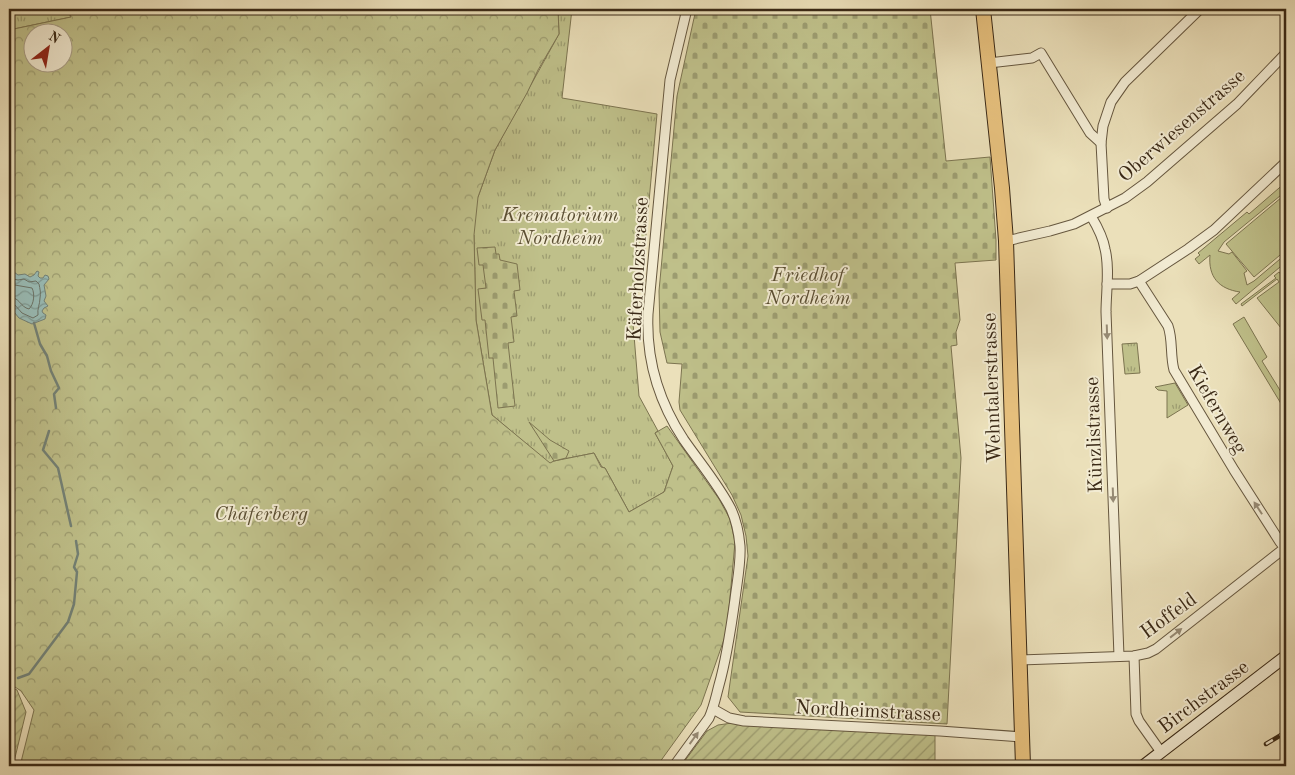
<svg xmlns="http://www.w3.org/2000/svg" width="1295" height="775" font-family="'Old Standard TT',serif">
<defs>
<pattern id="grass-tufts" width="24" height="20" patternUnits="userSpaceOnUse" patternTransform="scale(1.25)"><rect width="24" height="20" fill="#bfc08a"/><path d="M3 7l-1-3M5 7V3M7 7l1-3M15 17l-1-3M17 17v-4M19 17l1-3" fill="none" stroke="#9c9c70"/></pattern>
<pattern id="forest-crowns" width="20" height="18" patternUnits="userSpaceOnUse" patternTransform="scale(1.25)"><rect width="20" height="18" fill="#bfc08a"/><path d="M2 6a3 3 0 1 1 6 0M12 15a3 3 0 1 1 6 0" fill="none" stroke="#9c9c70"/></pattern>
<pattern id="cemetery-stones" width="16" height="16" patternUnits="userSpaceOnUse" patternTransform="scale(1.25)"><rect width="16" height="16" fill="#bfc08a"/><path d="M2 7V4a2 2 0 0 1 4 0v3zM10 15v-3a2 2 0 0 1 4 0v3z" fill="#9c9c70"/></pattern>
<pattern id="garden-furrows" width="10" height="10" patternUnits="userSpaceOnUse" patternTransform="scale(1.25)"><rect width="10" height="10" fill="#bfc08a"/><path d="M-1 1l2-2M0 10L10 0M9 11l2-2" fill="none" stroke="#9c9c70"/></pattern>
<pattern id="water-waves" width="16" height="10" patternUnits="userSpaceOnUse" patternTransform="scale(1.25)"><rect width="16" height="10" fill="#99bcb6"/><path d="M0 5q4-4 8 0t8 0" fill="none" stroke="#7e9993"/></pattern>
</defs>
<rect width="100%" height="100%" fill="#ebe0ba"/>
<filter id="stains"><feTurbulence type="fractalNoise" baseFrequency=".004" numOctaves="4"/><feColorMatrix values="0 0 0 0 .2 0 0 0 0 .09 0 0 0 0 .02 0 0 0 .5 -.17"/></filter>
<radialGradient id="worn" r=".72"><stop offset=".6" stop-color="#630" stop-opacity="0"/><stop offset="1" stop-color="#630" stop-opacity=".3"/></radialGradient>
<!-- grass -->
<g fill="url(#grass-tufts)" stroke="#7c7450">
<path d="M9,9H67L71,17L9,30Z"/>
<path d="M558,9H572L562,98L657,114L642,278L632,311L639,396L658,431L655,433L673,466L664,492L629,512L605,468L602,467L594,453L554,461L550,464L492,415L476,320L474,235L452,233L478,197L495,150L559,34Z"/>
<path d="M1137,343L1140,373L1125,374L1122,344Z"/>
<path d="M1175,383L1188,405L1167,418V391L1158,390L1155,387Z"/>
</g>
<!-- forest -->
<path fill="url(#forest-crowns)" stroke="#7c7450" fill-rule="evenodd" d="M67,9H558L559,34L538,70L527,93L495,150L478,197L474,235L476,320L492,415L550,463L554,461L594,453L601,467L605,468L629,512L664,492L673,466L655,433L667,426L719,499L730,519L735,542L727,631L701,705L657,766H20L34,710L21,691L9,683V30L71,17ZM32,32H62V62H32Z"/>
<!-- cemetery -->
<g fill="url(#cemetery-stones)" stroke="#7c7450">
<path d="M696,9H930L946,161L990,157L996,240V260L955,263L960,320L956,332L957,345L951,346L961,458L947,724L740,712L728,697L748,556L746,536L741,515L732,495L680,410L679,402L682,364L667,363L660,332L659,291L677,96Z"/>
<path d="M495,247L496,254H499L500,260L517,264L520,290L514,291L517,316L511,317L514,342L508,343L515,406L498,408L493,358H489L485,320H482L478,289L486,288L483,265H479L477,248Z"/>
<path d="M529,422L550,440L569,451L566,458L554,461Z"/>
</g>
<!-- garden -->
<g fill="url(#garden-furrows)" stroke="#7c7450">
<path d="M9,686L17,690L26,712L13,766H9Z"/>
<path d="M732,723L935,734V766H681L707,731L718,725Z"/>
</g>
<!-- pitch -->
<g fill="#bfc08a" stroke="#7c7450">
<path d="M1286,182V191L1224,242L1218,251L1229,254L1232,252L1247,271L1244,273L1247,285L1254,281L1286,254V262L1236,304L1232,299L1240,292C1219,289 1208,277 1210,255L1199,264L1195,259L1200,255L1198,253L1247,212L1249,214Z"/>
<path d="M1282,197L1286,201V250L1254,277L1226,244Z"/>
<path d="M1279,272L1283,277L1280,280L1283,278L1286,281V332L1285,333L1257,298L1279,282L1277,279L1242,306L1241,304L1276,278L1274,276Z"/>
<path d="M1244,317L1267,357L1262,361L1286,400V412L1233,324Z"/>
</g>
<!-- water -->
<path fill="url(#water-waves)" stroke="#738176" d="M9,263L11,264L9,270L11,273L14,272L18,275L25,274L30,277L34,275L37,271L39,272L38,276L40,278H43L45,275L48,276L49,279L44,285L46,296L44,301L48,306L44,308L42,311L43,313L46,315L45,319L32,324L19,318L9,306Z"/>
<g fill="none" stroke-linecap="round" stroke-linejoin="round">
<!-- shore -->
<g stroke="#6a7266" stroke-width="1">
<path d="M9,278L18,280L24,279L29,282L36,281L39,284C40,289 41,293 40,298C40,304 37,309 38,315L33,318L22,313L14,304L9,303"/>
<path d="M9,284L32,288C35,294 34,304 29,309C20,307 20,297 9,297"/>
</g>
<!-- stream -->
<g stroke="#738176" stroke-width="2.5">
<path d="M34,323L40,344L47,356L51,371L59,388L54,394L56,408"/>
<path d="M49,431L43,450L58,468L71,526"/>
<path d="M18,678L29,674L68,622L74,604L77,572L74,567L78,554L76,541"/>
<path d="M9,680L12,682"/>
</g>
<defs>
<g id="minor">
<path d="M1284,9L1286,11"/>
<path d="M989,63L1032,58L1041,53L1090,133L1101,143"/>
<path d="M1107,208L1104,199L1101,143L1103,126L1111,102L1125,82L1200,9"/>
<path d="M1091,216C1097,226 1103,237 1105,249C1110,269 1106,292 1106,312L1119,656"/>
<path d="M1006,241L1050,231L1074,224L1125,198L1147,182L1237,104L1286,53"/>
<path d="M1139,281L1168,326C1173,340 1170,355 1174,370L1234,470L1280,542L1285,548"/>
<path d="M1107,284H1130L1139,281L1188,249L1214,230L1286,162"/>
<path d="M1134,656L1136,714L1139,721L1161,752"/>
<path d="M1020,660L1134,656L1148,653L1156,649L1286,547"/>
<path d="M713,709L729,718L744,721L940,731L1023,737"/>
<path d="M674,766L709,718C714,707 716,696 719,685C727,657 731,628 735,599C737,582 741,563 740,546C739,534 736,520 731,509C718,484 700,463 684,440C659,402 646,359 648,314L670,80L687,9"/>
</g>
<path id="secondary" d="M1143,766L1286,656"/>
<path id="primary" d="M983,9L1002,188L1006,241L1023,766"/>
</defs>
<!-- minor casing -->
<use href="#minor" stroke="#66573f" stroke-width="11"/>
<!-- secondary casing -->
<use href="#secondary" stroke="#3a2916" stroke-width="13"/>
<!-- primary casing -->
<use href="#primary" stroke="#3a2916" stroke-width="16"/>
<!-- minor -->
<use href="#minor" stroke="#f2ebd2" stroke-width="9"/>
<!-- secondary -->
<use href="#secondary" stroke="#f2ebd2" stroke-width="11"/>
<!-- primary -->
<use href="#primary" stroke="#e6c07d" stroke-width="14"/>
<defs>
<g id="rail">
<path d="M1266,744L1286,732"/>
<path d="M1278,766L1286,759"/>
</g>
</defs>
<!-- rail casing -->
<use href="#rail" stroke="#3a2916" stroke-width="4.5"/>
<!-- rail -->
<use href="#rail" stroke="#f2ebd2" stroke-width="2.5" stroke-dasharray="8" stroke-linecap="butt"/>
</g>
<!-- one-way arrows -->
<defs><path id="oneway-solid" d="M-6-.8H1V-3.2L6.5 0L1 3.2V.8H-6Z" transform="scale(1.25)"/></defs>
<g fill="#968a74">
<use href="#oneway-solid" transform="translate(1107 332) rotate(88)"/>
<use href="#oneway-solid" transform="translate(1113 495) rotate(88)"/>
<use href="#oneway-solid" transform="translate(1258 508) rotate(-123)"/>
<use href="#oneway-solid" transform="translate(1176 633) rotate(-38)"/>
<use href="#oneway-solid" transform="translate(694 738) rotate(-54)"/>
</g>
<g text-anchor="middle" stroke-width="4" stroke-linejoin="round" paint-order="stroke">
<!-- street labels -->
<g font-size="20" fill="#3a2916" stroke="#f2ebd2">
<text transform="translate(1181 125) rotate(-41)" y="7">Oberwiesenstrasse</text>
<text transform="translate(637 269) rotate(-87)" y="7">Käferholzstrasse</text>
<text transform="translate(991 388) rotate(-92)" y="7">Wehntalerstrasse</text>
<text transform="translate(1218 409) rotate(60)" y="7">Kiefernweg</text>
<text transform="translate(1093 435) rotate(-92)" y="7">Künzlistrasse</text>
<text transform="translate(1168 615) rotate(-36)" y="7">Hoffeld</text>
<text transform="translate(1203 696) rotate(-37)" y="7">Birchstrasse</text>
<text transform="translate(868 710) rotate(3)" y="7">Nordheimstrasse</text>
</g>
<!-- park labels -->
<g font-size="20" font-style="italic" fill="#5b4f33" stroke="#f2ebd2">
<text x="560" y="221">Krematorium<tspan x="560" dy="23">Nordheim</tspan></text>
<text x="808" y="281">Friedhof<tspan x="808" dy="23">Nordheim</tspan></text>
<text x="261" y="520">Chäferberg</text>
</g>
</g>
<!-- margin -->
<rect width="1295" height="775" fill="none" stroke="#ebe0ba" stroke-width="30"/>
<rect x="10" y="10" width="1275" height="755" fill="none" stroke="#3a2916" stroke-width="2.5"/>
<rect x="15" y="15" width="1265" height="745" fill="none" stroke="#3a2916"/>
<!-- north arrow -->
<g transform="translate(48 48) rotate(31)"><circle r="24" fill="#f2ebd2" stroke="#a89d87"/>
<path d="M0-4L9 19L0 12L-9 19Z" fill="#8f2418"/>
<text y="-8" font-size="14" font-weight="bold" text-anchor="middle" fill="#3a2916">N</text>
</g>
<rect width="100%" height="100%" filter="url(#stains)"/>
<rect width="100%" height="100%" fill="url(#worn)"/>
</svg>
